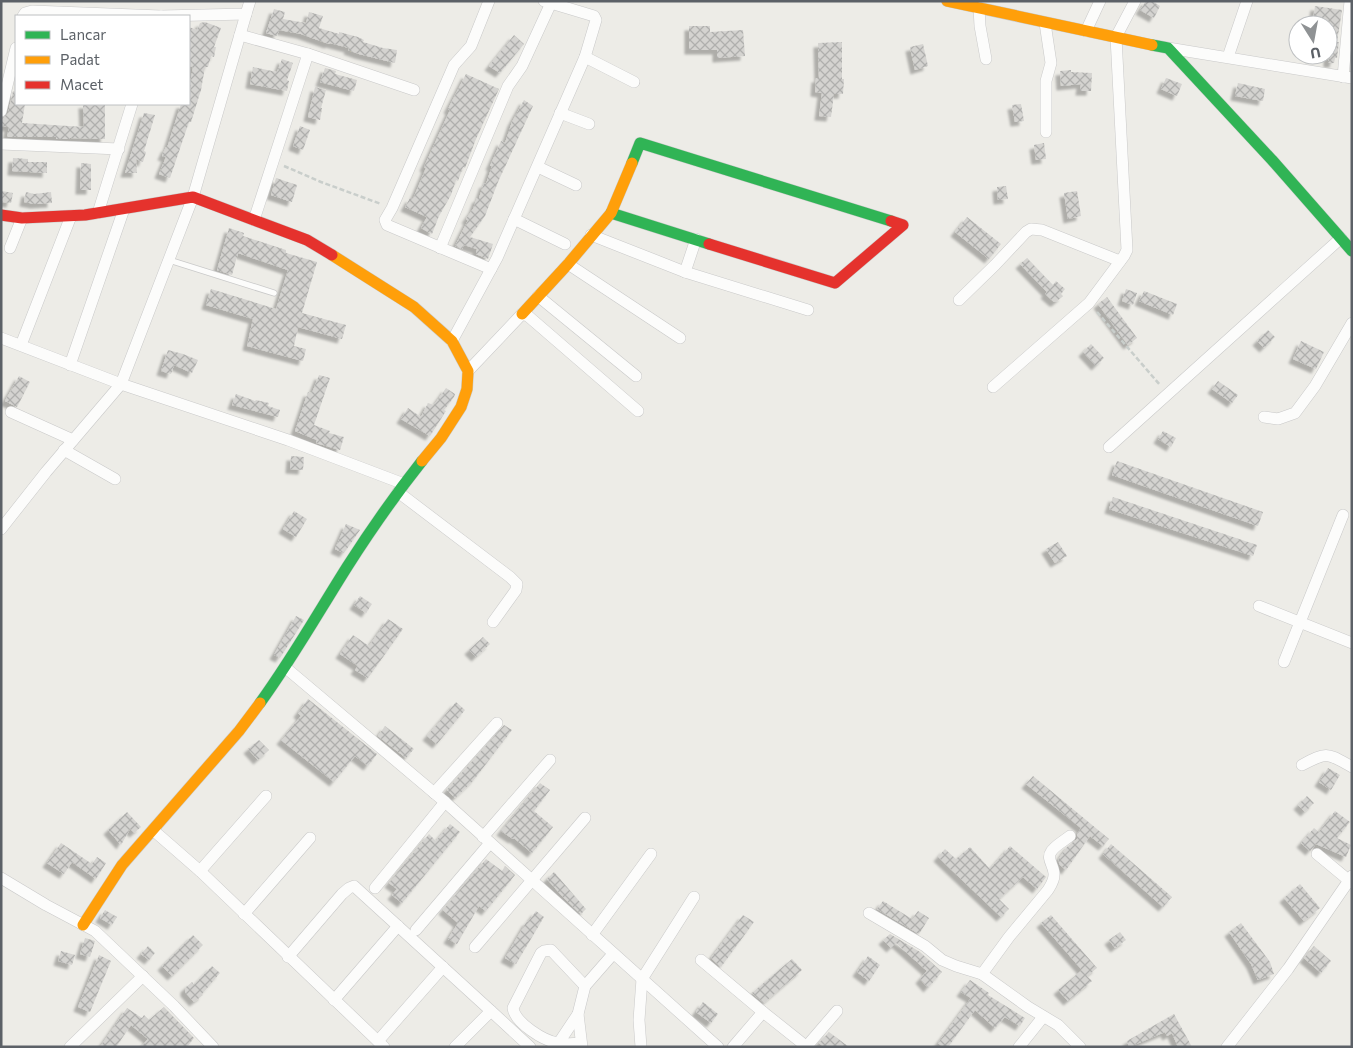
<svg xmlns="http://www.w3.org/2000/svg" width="1353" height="1048" font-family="Commissioner,sans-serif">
<defs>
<pattern id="building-cross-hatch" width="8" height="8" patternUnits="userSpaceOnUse" patternTransform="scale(1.25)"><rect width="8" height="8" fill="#d4d3d0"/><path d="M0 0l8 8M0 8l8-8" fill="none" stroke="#afafad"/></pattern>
<filter id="shadow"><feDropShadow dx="-4.5" dy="4.5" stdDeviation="1" flood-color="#0004"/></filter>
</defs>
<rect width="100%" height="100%" fill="#edece7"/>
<!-- building -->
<g fill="url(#building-cross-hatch)" filter="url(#shadow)">
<path d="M1146,1H1152L1160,6L1154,18L1140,10Z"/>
<path d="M1315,6L1342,10L1337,42H1339L1337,58H1335L1334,63H1328V25H1312Z"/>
<path d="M274,9L285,12L283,19L306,23L309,12L323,16L319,28L339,34V32L358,37L364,40L363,42L383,48L397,50L395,63L359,54L348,50L349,48L330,43L329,44L301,34L279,30L277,36L266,33Z"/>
<path d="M205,22L221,28L214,47H216L214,57L211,56L208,67H205L201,90L191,122H189L170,178L159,174L166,157L162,156L166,147L167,148L181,104H189L191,85L190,84L193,67L189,66V27L197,30L200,23Z"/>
<path d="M689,26H710V32L743,30L745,56L717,58V50H689Z"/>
<path d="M514,35L524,44L500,73L489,66Z"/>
<path d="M842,42V79H844L843,94H834L831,117L819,116L822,93L815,92L816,78H819L818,43Z"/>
<path d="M923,44L928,66L915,70L910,47Z"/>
<path d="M282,59L293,63L287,80L289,81L287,91L250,84L253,67L277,72Z"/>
<path d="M325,68L336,71L335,74L357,80L354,91L320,82Z"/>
<path d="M1071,70V72L1092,73L1091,91H1080L1081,84L1061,86L1060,71Z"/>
<path d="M466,74L499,89L476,139L465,168L463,167L458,181L456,180L451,195L439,216L432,234L421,228L427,217L405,207L410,198L413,199L426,168L424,167L450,110L448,109Z"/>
<path d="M1166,78L1182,84L1177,96L1161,89Z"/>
<path d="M1238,83L1265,89L1263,101L1235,96Z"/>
<path d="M315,87L326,90L321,108H322L320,120L308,117Z"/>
<path d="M13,91L16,92V104H25L22,123L84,127L83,104H105V139L70,138V139H56V137H7L9,127L1,126V118L6,116L8,113Z"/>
<path d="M524,100L533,106L498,182L485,216L470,237L493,244L488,259L476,254L477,249L464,245L462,249L455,246L468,220L466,219L473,209L477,198H479L484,183L486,184L492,166H490L501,141L505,143L512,122Z"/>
<path d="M1021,104L1024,121L1015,122L1012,105Z"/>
<path d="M144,113L155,115L144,151L146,152L143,162L136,159L137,173H125Z"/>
<path d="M300,126L310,130L303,150L293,146Z"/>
<path d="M1044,143L1046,159L1036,160L1034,145Z"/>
<path d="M13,158L28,159V162H47V173L12,171Z"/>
<path d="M81,163L91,164V190H80Z"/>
<path d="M276,178L297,185L292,202L271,195Z"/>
<path d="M1006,186L1008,199L998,200L997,187Z"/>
<path d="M2,191L13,193L11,203L1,202Z"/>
<path d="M1077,191L1081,216L1068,219L1064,193Z"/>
<path d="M26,192L34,194L51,192L52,203L35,204L24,202Z"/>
<path d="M967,217L1001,244L989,259L955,232Z"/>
<path d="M229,228L244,233L243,236L286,250V253L317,262L302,313L346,325L342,339L298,327L294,346L306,349L303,361L247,346L253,319L206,305L211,289L276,309L288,270L238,253L232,275L217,270Z"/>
<path d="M1027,258L1053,285L1056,281L1065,289L1061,294L1063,296L1056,302H1054L1045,294L1047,292L1020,264Z"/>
<path d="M1126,289L1137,293L1133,305L1122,301Z"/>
<path d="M1144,291L1177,304L1173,315L1139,301Z"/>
<path d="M1107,297L1137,338L1128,345L1098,304Z"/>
<path d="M1268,330L1275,337L1264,348L1257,341Z"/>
<path d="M1301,341L1324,352L1316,369L1293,359Z"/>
<path d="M1091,344L1104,358L1096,366L1083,352Z"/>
<path d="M168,350L183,354L198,360L192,373L174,365L171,374L161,371Z"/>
<path d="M319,375L330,378L314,425L330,431L329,433L344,437L340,450L316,443L317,440L295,431L308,392L312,393Z"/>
<path d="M19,376L30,382L17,407L5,401Z"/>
<path d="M1218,381L1238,395L1232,403L1212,389Z"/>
<path d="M446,388L455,394L454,397L444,410L446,411L430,436L401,419L408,408L421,417L428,403L434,405Z"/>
<path d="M236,394L255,401L256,400L269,403L268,406L280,410L278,417L232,405Z"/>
<path d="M1163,431L1176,438L1171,447L1158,439Z"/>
<path d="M291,456L304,457L303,470L290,469Z"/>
<path d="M1117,461L1263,512L1258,526L1112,475Z"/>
<path d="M1113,497L1257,545L1253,556L1109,509Z"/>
<path d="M294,511L307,519L296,537L283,529Z"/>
<path d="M346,524L360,530L344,553L335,549Z"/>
<path d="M1058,542L1067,556L1055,563L1046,549Z"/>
<path d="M360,596L372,604L366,613L354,605Z"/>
<path d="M296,616L304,620L280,658L274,655Z"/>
<path d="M388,619L403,629L368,678L355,670L358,666L340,654L353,635L369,646Z"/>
<path d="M483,637L490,644L476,657L469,650Z"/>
<path d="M308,699L377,754L368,766L355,756L334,782L281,740L301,716L298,713Z"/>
<path d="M456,702L465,710L437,744L427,736Z"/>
<path d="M504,725L512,730L473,781L455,798L447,790Z"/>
<path d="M385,726L414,749L406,758L378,736Z"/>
<path d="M259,740L269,750L258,760L248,749Z"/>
<path d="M1328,768L1340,775L1331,790L1319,782Z"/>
<path d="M1033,776L1109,839L1103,846L1090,836L1066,870L1060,865L1058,860L1067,847L1077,839V834L1081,828L1026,784Z"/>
<path d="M540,783L550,790L534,811L553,827L532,853L514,838L513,839L501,831Z"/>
<path d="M1307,796L1314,803L1305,812L1298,805Z"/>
<path d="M1335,811L1350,822L1337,838L1351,845L1346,857L1316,844L1310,851L1301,843L1314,828L1319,832Z"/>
<path d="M127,812L141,827L134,833L130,829L121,845L108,830Z"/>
<path d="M450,824L460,832L402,903L392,895L397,889L389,883L429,834L436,841Z"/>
<path d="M61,843L92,864L97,857L106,863L96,879L72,862L64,874L47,863Z"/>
<path d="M1111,844L1172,897L1163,907L1103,854Z"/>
<path d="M1010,846L1046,877L1037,889L1023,877L999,899L1009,909L1001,917L938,857L945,849L956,859L970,847L990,869Z"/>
<path d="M486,859L502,871L505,866L515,875L486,911L479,906L457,944L448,939L458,923L443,910Z"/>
<path d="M554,872L586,909L581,914L563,897L547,879Z"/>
<path d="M1300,884L1320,908L1304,921L1284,898Z"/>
<path d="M883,901L912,919L918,911L929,918L919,934L877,909Z"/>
<path d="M105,910L117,917L112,925L100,918Z"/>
<path d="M536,911L544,917L516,964L505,958L527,921L528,922Z"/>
<path d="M743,915L754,922L721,967L711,958Z"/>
<path d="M1051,915L1097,968L1087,976L1092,981L1068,1001L1058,990L1082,970L1041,923Z"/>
<path d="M1241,923L1270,962L1274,974L1258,980L1251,964L1229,932Z"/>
<path d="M1120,932L1126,940L1115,948L1109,940Z"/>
<path d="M890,934L920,952L942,972L928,988L920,979L927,971L896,943L891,948L883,940Z"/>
<path d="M193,935L203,945L172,976L162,966Z"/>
<path d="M85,938L95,941L90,957L80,954Z"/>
<path d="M148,946L155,953L149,960L141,954Z"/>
<path d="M1314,946L1331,961L1321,973L1304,958Z"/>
<path d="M61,951L75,955L72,965L58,961Z"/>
<path d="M99,955L111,961L90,1012L78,1007Z"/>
<path d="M868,956L880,965L869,981L857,972Z"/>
<path d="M792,959L802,970L764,1003L753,994L752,993Z"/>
<path d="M212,966L220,973L202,994L203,995L194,1002L185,992V988L192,982L194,985Z"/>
<path d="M970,980L989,993L988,995L1025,1018L1020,1026L1005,1017L995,1028L975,1010L948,1047H943L938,1043L971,998L961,992Z"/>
<path d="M703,1002L718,1014L711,1023L696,1012Z"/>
<path d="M164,1007L194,1038L187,1047H141L148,1039L131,1025L116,1047H100L127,1008L142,1018L144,1015L149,1020Z"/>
<path d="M1174,1014L1192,1047H1178L1172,1033L1167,1036L1165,1032L1129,1047L1127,1041Z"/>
<path d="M829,1032L849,1047H824L819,1043Z"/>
</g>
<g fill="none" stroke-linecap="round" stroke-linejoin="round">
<defs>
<path id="lane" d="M169,260L274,293"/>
<g id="street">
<path d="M489,1L471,46L454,65L392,208L385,220L387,225L491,269"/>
<path d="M979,8L980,26L986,59"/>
<path d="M23,16L25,13L32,11L161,16"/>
<path d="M161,16L246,14L250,1"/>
<path d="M1045,23L1051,63L1046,81V132"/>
<path d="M1086,31L1100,1"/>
<path d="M240,35L308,54L254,220"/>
<path d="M1168,48L1352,78"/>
<path d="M308,54L414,90"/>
<path d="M585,57L634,82"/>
<path d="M1228,57L1247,1"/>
<path d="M1343,77L1350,1"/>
<path d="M1,111L16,48"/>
<path d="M560,113L589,124"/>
<path d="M1,144L119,149"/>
<path d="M538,167L576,185"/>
<path d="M98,213L132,104"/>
<path d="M514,219L565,244"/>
<path d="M591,235L685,272L808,310"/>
<path d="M10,248L22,218"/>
<path d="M440,248L508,86L522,66L551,3"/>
<path d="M568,264L680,338"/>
<path d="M685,272L696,239"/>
<path d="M538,296L636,376"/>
<path d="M959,300L995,265L1026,232L1031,229L1042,230L1120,261"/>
<path d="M1,338L121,384L288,440L404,484"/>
<path d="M452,341L497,258L585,57L596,20L594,16L544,1"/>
<path d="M21,345L71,216"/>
<path d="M70,365L124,209"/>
<path d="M468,371L522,314L528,316L638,411"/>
<path d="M993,387L1089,303L1124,256L1127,250L1116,37L1135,1"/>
<path d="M11,412L73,440"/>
<path d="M1264,417L1278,419L1295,413L1315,386L1352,323"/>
<path d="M1109,447L1341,238"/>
<path d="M64,450L115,479"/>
<path d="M398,492L510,577L517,584L516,590L493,622"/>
<path d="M1,529L46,472L121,384L193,197L246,14"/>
<path d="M1259,606L1352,643"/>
<path d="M1284,662L1343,515"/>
<path d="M286,668L445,802L718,1047"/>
<path d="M1302,765C1328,751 1327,753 1352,767"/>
<path d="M434,793L497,723"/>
<path d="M153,830L200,871L384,1047"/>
<path d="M483,837L550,760"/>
<path d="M1317,854L1352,883"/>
<path d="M200,871L266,796"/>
<path d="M1,878L46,905L95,931L174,1006L213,1047"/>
<path d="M375,888L445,802"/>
<path d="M869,913L925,946L942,960L956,966L982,974L1028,1007L1058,1025L1080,1047"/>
<path d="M244,914L310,838"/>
<path d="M416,930L490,843"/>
<path d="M592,935L651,854"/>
<path d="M475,947L585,818"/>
<path d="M288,957L342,894L349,888L354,886L491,1011"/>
<path d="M701,960L763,1012"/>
<path d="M982,974L1009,937L1048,890C1051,885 1054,881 1054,875C1055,867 1046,859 1051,852C1054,846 1064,841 1070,836"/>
<path d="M334,1000L398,926"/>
<path d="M378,1041L443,967"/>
<path d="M581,1043C574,1043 565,1045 558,1043C544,1041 515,1023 513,1008L541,953L544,951L551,950L585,986"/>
<path d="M558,1044L578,1014"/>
<path d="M70,1047L143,976"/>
<path d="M455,1047L491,1011L530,1047"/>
<path d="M582,1047L578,1014L585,986L613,954"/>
<path d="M641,1047L639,1020L642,979L694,897"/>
<path d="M733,1047L763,1012L807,1047"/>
<path d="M806,1047L837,1011"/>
<path d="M1019,1047L1043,1017"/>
<path d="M1227,1047L1288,969L1352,876"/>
</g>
<g id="fast">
<path d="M1152,45L1168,48L1272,160L1352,251"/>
<path d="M632,163L640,143L891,221"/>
<path d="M611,213L709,244"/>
<path d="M260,703C292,659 318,613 347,567C370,531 395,495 422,461"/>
</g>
<g id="slow">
<path d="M947,1L1152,45"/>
<path d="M332,255L414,307L452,341L468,371L467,389L461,407L441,438L422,461"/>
<path d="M522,314L568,264L611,213L632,163"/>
<path d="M83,925L122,865L239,731L260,703"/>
</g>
<g id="jam">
<path d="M1,215L22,218L85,215L193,197L307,240L332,255"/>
<path d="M709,244L835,283L903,225L891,221"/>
</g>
</defs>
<!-- lane casing -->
<use href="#lane" stroke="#c9c9c9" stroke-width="7"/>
<!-- street casing -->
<use href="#street" stroke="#c9c9c9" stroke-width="12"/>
<!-- fast casing -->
<use href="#fast" stroke="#c9cac9" stroke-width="12"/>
<!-- slow casing -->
<use href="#slow" stroke="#c9cac9" stroke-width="12"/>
<!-- jam casing -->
<use href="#jam" stroke="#c9cac9" stroke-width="12"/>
<!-- path -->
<g stroke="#c9cecb" stroke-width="2.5" stroke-dasharray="5 2.5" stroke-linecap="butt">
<path d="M284,166L321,182L381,204"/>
<path d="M1097,312L1160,385"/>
</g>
<!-- lane -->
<use href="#lane" stroke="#fcfcfb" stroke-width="5.5"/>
<!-- street -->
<use href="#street" stroke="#fcfcfb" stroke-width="11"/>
<!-- fast -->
<use href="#fast" stroke="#30b455" stroke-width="11"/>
<!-- slow -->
<use href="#slow" stroke="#ff9f0a" stroke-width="11"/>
<!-- jam -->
<use href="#jam" stroke="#e5322d" stroke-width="11"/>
</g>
<!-- border -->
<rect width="1353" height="1048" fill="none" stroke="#5c6167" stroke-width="5"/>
<!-- legend -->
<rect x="15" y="15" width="175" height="90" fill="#ffffff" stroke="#bec0c2"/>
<rect x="25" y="31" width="25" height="8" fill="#30b455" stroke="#bec0c2"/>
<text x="60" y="40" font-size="15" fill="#5c6167">Lancar</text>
<rect x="25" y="56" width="25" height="8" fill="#ff9f0a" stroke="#bec0c2"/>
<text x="60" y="65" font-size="15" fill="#5c6167">Padat</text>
<rect x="25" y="81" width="25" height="8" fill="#e5322d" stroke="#bec0c2"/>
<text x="60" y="90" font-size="15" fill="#5c6167">Macet</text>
<!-- north arrow -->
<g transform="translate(1313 40) rotate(169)"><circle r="24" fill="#ffffff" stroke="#bec0c2"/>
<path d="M0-4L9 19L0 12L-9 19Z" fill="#8f9294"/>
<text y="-8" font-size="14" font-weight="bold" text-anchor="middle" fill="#5c6167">U</text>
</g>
</svg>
